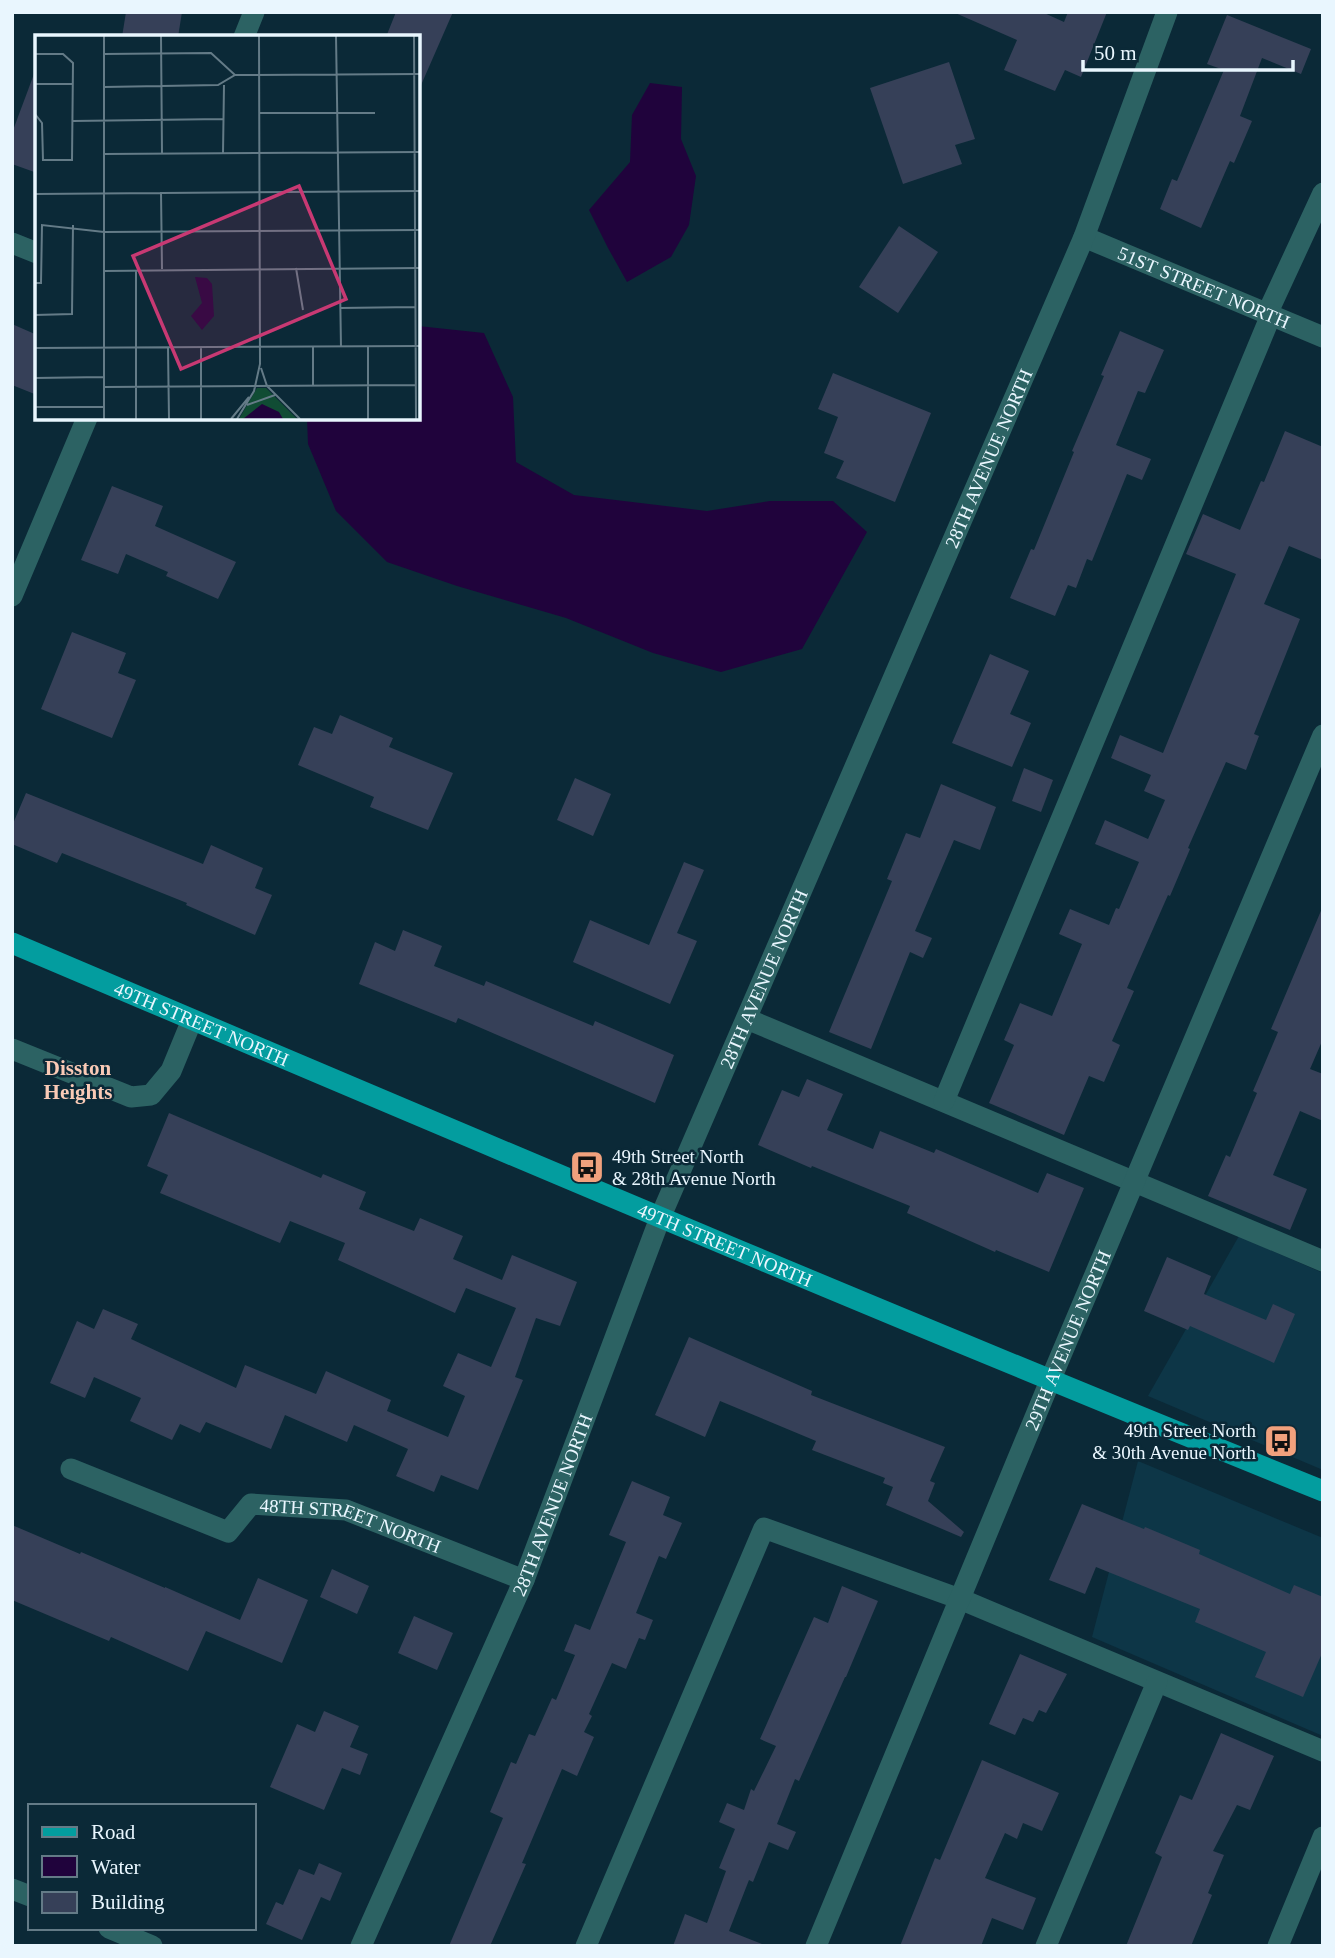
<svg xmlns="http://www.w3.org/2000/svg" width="1335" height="1958" font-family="'Times New Roman',serif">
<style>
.built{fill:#0d3647}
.water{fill:#20033c}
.building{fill:#364058}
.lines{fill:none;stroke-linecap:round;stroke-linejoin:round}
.minor{stroke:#2c6263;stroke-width:21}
.major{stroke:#039d9f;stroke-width:21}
.labels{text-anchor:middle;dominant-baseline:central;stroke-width:5;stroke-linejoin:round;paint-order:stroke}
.street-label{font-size:19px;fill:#e9f6fe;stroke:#0b2937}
.poi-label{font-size:19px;fill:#e9f6fe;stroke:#0b2937;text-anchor:start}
.neighbourhood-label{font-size:21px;font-weight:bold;fill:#f9cab6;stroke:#0b2937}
.inset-road{fill:none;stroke:#647b87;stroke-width:2}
.view{fill:#c83973;fill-opacity:0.15;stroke:#c83973;stroke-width:3.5}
.inset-edge{fill:none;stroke:#e9f6fe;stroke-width:3.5}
</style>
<rect width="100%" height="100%" fill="#0b2937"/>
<g class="built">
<path d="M1239,1236L1323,1273V1470L1148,1396Z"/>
<path d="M1138,1461L1323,1538V1736L1092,1637Z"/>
</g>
<g class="water">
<path d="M650,83L682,87L681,139L696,176L689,225L671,257L627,282L608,248L589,210L630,162L632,115Z"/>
<path d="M418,326L484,333L513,397L516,462L574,495L707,511L770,501H833L867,532L802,649L721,672L653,653L566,618L457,586L387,562L336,511L308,444L307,418H418Z"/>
</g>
<g class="building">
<path d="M126,12H182L178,37H122Z"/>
<path d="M396,12H453L418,92V37H386Z"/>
<path d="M953,12H1042L1064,22L1068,12H1107L1081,77L1065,70L1055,91L1004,70L1017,40Z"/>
<path d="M1227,15L1311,49L1301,74L1262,58L1240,116L1252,121L1234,163L1230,161L1201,228L1160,209L1172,179L1177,181L1224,70L1207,64Z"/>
<path d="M949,62L975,139L955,145L962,164L903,184L870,88Z"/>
<path d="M34,74H37V173L12,164V133Z"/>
<path d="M899,226L938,252L898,313L859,287Z"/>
<path d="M12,324L37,335V395L12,385Z"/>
<path d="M1120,331L1164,350L1145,393L1138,391L1116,445L1151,459L1142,480L1127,474L1092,561L1087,559L1076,588L1068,585L1055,616L1010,598L1031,549L1034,550L1074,452L1072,451L1104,376L1101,375Z"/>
<path d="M833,373L931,413L895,502L836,478L844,461L824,453L838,417L818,409Z"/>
<path d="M1285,431L1323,447V560L1289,546L1264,604L1300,619L1254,734L1259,736L1246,770L1226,762L1188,848L1190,849L1170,896L1168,895L1127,988L1134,991L1112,1041L1120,1045L1104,1082L1089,1076L1064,1135L989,1103L1014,1045L1004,1040L1020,1003L1052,1016L1082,944L1059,934L1070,909L1109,925L1116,908L1119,909L1139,862L1095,844L1105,820L1148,839L1165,800L1144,791L1151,775L1111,758L1120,735L1163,753L1236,574L1186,554L1203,514L1240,530L1261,481L1264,482Z"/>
<path d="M112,486L163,506L155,526L236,562L218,599L166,576L168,572L126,554L118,574L81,560Z"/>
<path d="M72,632L126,653L118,673L136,680L112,738L41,709Z"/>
<path d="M990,654L1029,671L1010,714L1031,723L1012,767L952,743Z"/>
<path d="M340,715L393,738L389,747L453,773L428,830L370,807L374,797L298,765L314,727L332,734Z"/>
<path d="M1024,768L1053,780L1041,812L1012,801Z"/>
<path d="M575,778L611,794L593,836L557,820Z"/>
<path d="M941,784L996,807L980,850L954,840L915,931L932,938L923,958L910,952L871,1049L829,1032L892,881L887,879L906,833L920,838Z"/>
<path d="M26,793L203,864L211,845L263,868L255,888L272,895L255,935L186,905L187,903L62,853L57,863L12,844V826Z"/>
<path d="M684,862L704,870L677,933L697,941L670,1004L573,962L590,920L649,945Z"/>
<path d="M1323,906V1039L1310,1069L1323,1074V1121L1300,1111L1273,1175L1307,1189L1290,1230L1208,1196L1226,1155L1230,1157L1257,1093L1253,1091L1278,1032L1271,1029Z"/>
<path d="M403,930L442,946L434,966L484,986L486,981L593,1026L595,1021L674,1055L655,1103L458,1018L456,1023L359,984L375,942L395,951Z"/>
<path d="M807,1079L843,1094L827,1130L873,1149L880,1131L934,1153L936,1149L1038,1193L1047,1173L1084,1188L1049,1272L996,1250L995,1252L907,1213L910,1206L812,1166L811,1168L758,1145L782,1090L799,1097Z"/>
<path d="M169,1113L321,1178L323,1174L366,1192L359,1209L414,1231L420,1218L463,1236L453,1259L502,1280L512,1255L577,1282L560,1326L536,1318L515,1377L523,1380L478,1490L441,1475L434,1492L396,1476L408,1449L354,1425L347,1442L285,1415L271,1449L206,1422L200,1433L180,1424L172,1440L130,1421L141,1398L94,1377L85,1398L50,1383L77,1321L94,1329L103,1309L138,1324L131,1339L236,1388L245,1365L316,1394L326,1371L391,1400L387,1411L448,1437L465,1396L443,1386L458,1353L491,1367L516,1308L466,1288L455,1313L338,1260L345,1243L290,1221L280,1243L160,1193L168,1175L147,1166Z"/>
<path d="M1167,1257L1211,1276L1204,1294L1266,1320L1273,1304L1295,1314L1274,1363L1190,1326L1188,1330L1144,1311Z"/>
<path d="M689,1337L812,1391L811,1395L945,1447L930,1481L935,1483L928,1501L964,1532L961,1537L886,1505L893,1487L883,1483L885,1478L812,1450L816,1441L720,1401L705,1437L655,1415Z"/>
<path d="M632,1481L670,1497L663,1515L682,1523L666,1559L659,1556L636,1613L653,1620L645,1640L639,1638L626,1669L612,1663L589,1714L592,1716L584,1732L594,1737L577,1776L562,1769L522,1863L526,1864L490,1946H449L503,1818L490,1812L511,1762L516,1764L529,1734L535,1736L552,1698L556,1700L575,1655L564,1651L575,1624L590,1630L626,1542L609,1535Z"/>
<path d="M1082,1504L1144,1529L1145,1527L1200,1550L1199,1554L1290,1594L1294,1585L1323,1597V1651L1303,1697L1255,1677L1266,1652L1195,1622L1200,1609L1096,1567L1085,1594L1049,1580Z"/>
<path d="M12,1525L80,1554L81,1552L165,1588V1587L240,1620L258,1578L308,1600L282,1663L206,1631L188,1671L111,1637L109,1641L12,1600Z"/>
<path d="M332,1569L369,1586L357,1614L320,1597Z"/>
<path d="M842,1586L878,1601L846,1677H845L799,1781L795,1779L777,1824L796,1832L788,1850L769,1842L753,1882L749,1880L729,1931L762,1944V1946H673L685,1914L707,1923L726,1871L719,1868L735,1829L719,1822L727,1803L744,1810L751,1789L754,1791L776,1746L760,1739L814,1617L828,1623Z"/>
<path d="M414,1616L453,1633L437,1670L398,1653Z"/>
<path d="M1020,1654L1067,1674L1046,1713L1039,1710L1033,1722L1023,1718L1015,1735L989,1724Z"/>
<path d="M324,1711L359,1726L350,1747L368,1754L360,1775L342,1768L324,1810L270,1787L297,1724L315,1732Z"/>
<path d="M1221,1733L1274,1756L1250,1810L1237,1805L1213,1851L1224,1855L1208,1893L1212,1895L1191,1946H1126L1162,1857L1155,1853L1180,1795L1192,1800Z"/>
<path d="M982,1760L1059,1793L1042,1831L1023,1823L1017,1839L1005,1833L985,1878L1036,1898L1023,1930L992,1918L981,1946H900L935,1858L940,1860Z"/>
<path d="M319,1863L342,1873L330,1901L321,1897L302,1940L266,1924L276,1902L283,1905L299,1869L314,1875Z"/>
</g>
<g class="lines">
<g class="minor">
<path d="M244,37L254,12"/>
<path id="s1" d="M1084,237L1323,337"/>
<path d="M12,243L37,253"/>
<path d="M1267,314L1323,193"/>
<path d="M12,596L87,418"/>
<path d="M747,1019L1323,1261"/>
<path d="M12,1049L131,1097L151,1095L171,1071L192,1020"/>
<path d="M944,1101L1271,315"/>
<path id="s2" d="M71,1469L228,1532L251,1504L346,1510L524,1580"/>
<path d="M12,1889L30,1896"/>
<path d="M109,1928L152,1946"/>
<path id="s3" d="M361,1946L524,1580L660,1218L1084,237L1167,12"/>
<path d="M586,1946L764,1528L960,1599L1323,1751"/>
<path id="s4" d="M816,1946L1050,1381L1323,735"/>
<path d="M1046,1946L1157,1682"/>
<path d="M1278,1946L1323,1837"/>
</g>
<path class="major" id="s5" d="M12,943C448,1128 884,1314 1323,1491"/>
</g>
<defs>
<g id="bus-square" transform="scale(1.75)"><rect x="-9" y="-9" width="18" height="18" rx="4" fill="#f1a17d" stroke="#0b2937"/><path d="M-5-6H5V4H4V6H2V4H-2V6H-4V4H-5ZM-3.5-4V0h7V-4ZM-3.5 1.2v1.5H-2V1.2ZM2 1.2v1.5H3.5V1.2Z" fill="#111"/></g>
</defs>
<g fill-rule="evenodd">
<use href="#bus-square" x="587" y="1167"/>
<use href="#bus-square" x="1281" y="1441"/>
</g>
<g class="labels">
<g class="street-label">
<text stroke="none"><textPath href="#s1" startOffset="130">51ST STREET NORTH</textPath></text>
<text stroke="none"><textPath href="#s3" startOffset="1615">28TH AVENUE NORTH</textPath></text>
<text stroke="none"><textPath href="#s3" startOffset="1048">28TH AVENUE NORTH</textPath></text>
<text stroke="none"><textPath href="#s5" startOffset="206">49TH STREET NORTH</textPath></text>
<text stroke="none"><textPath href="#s5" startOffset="774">49TH STREET NORTH</textPath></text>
<text stroke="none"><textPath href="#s4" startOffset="656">29TH AVENUE NORTH</textPath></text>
<text stroke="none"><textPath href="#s3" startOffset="481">28TH AVENUE NORTH</textPath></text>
<text stroke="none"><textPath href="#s2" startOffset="308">48TH STREET NORTH</textPath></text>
</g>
<g class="poi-label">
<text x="612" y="1156">49th Street North<tspan x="612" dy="22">&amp; 28th Avenue North</tspan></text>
<text x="1256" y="1430" text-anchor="end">49th Street North<tspan x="1256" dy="22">&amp; 30th Avenue North</tspan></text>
</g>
<g class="neighbourhood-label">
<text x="78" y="1068">Disston<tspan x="78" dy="24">Heights</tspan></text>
</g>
</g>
<g transform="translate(35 35)">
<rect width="385" height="385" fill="#0b2937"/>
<path d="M222,353H231L262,384H204Z" fill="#104c34"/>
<path d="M160,242L172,243L177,249L179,281L167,295L156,281L167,268ZM227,369L244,377L248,384H208Z" fill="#20033c"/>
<path class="inset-road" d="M126,1L127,118M301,1L306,312M379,1L381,384M0,19H28L38,28L37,125H8L7,88L0,79M69,19L176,18L200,40M0,49H38M69,52L183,50L200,40L385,39M225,78H340M38,86L188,84M188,118L189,50M69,119L385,117M126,157L127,234M0,159L385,156M261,233L268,275M69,236L385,233M0,248H6L7,190L69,197L385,195M305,273L380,272M0,280L37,279L38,190M333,311V384M0,313L385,311M133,313L134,384M226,333L232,351L265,384M0,343L69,342M278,350V312M69,352L381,350M212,370L240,360M0,372H68M69,384V1M101,384V236M166,384V313M196,384L214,362M202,384L219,356L225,329L224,1"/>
<path class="view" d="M264,151L311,264L146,334L98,221Z"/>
<rect width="385" height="385" class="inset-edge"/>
</g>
<rect width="1335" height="1958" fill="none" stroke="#e9f6fe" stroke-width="28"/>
<rect x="28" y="1804" width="228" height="126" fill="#0b2937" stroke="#647b87" stroke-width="2"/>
<rect x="42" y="1827" width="35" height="10" fill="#039d9f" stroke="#647b87" stroke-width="2"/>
<text x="91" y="1839" font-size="21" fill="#e9f6fe">Road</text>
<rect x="42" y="1856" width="35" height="21" fill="#20033c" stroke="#647b87" stroke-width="2"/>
<text x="91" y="1874" font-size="21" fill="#e9f6fe">Water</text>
<rect x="42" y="1892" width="35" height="21" fill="#364058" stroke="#647b87" stroke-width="2"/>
<text x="91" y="1909" font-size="21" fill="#e9f6fe">Building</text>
<path d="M1083 60v10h210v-10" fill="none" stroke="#e9f6fe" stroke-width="3.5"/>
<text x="1094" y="60" font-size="21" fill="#e9f6fe" stroke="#0b2937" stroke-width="5" paint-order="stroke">50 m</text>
</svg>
